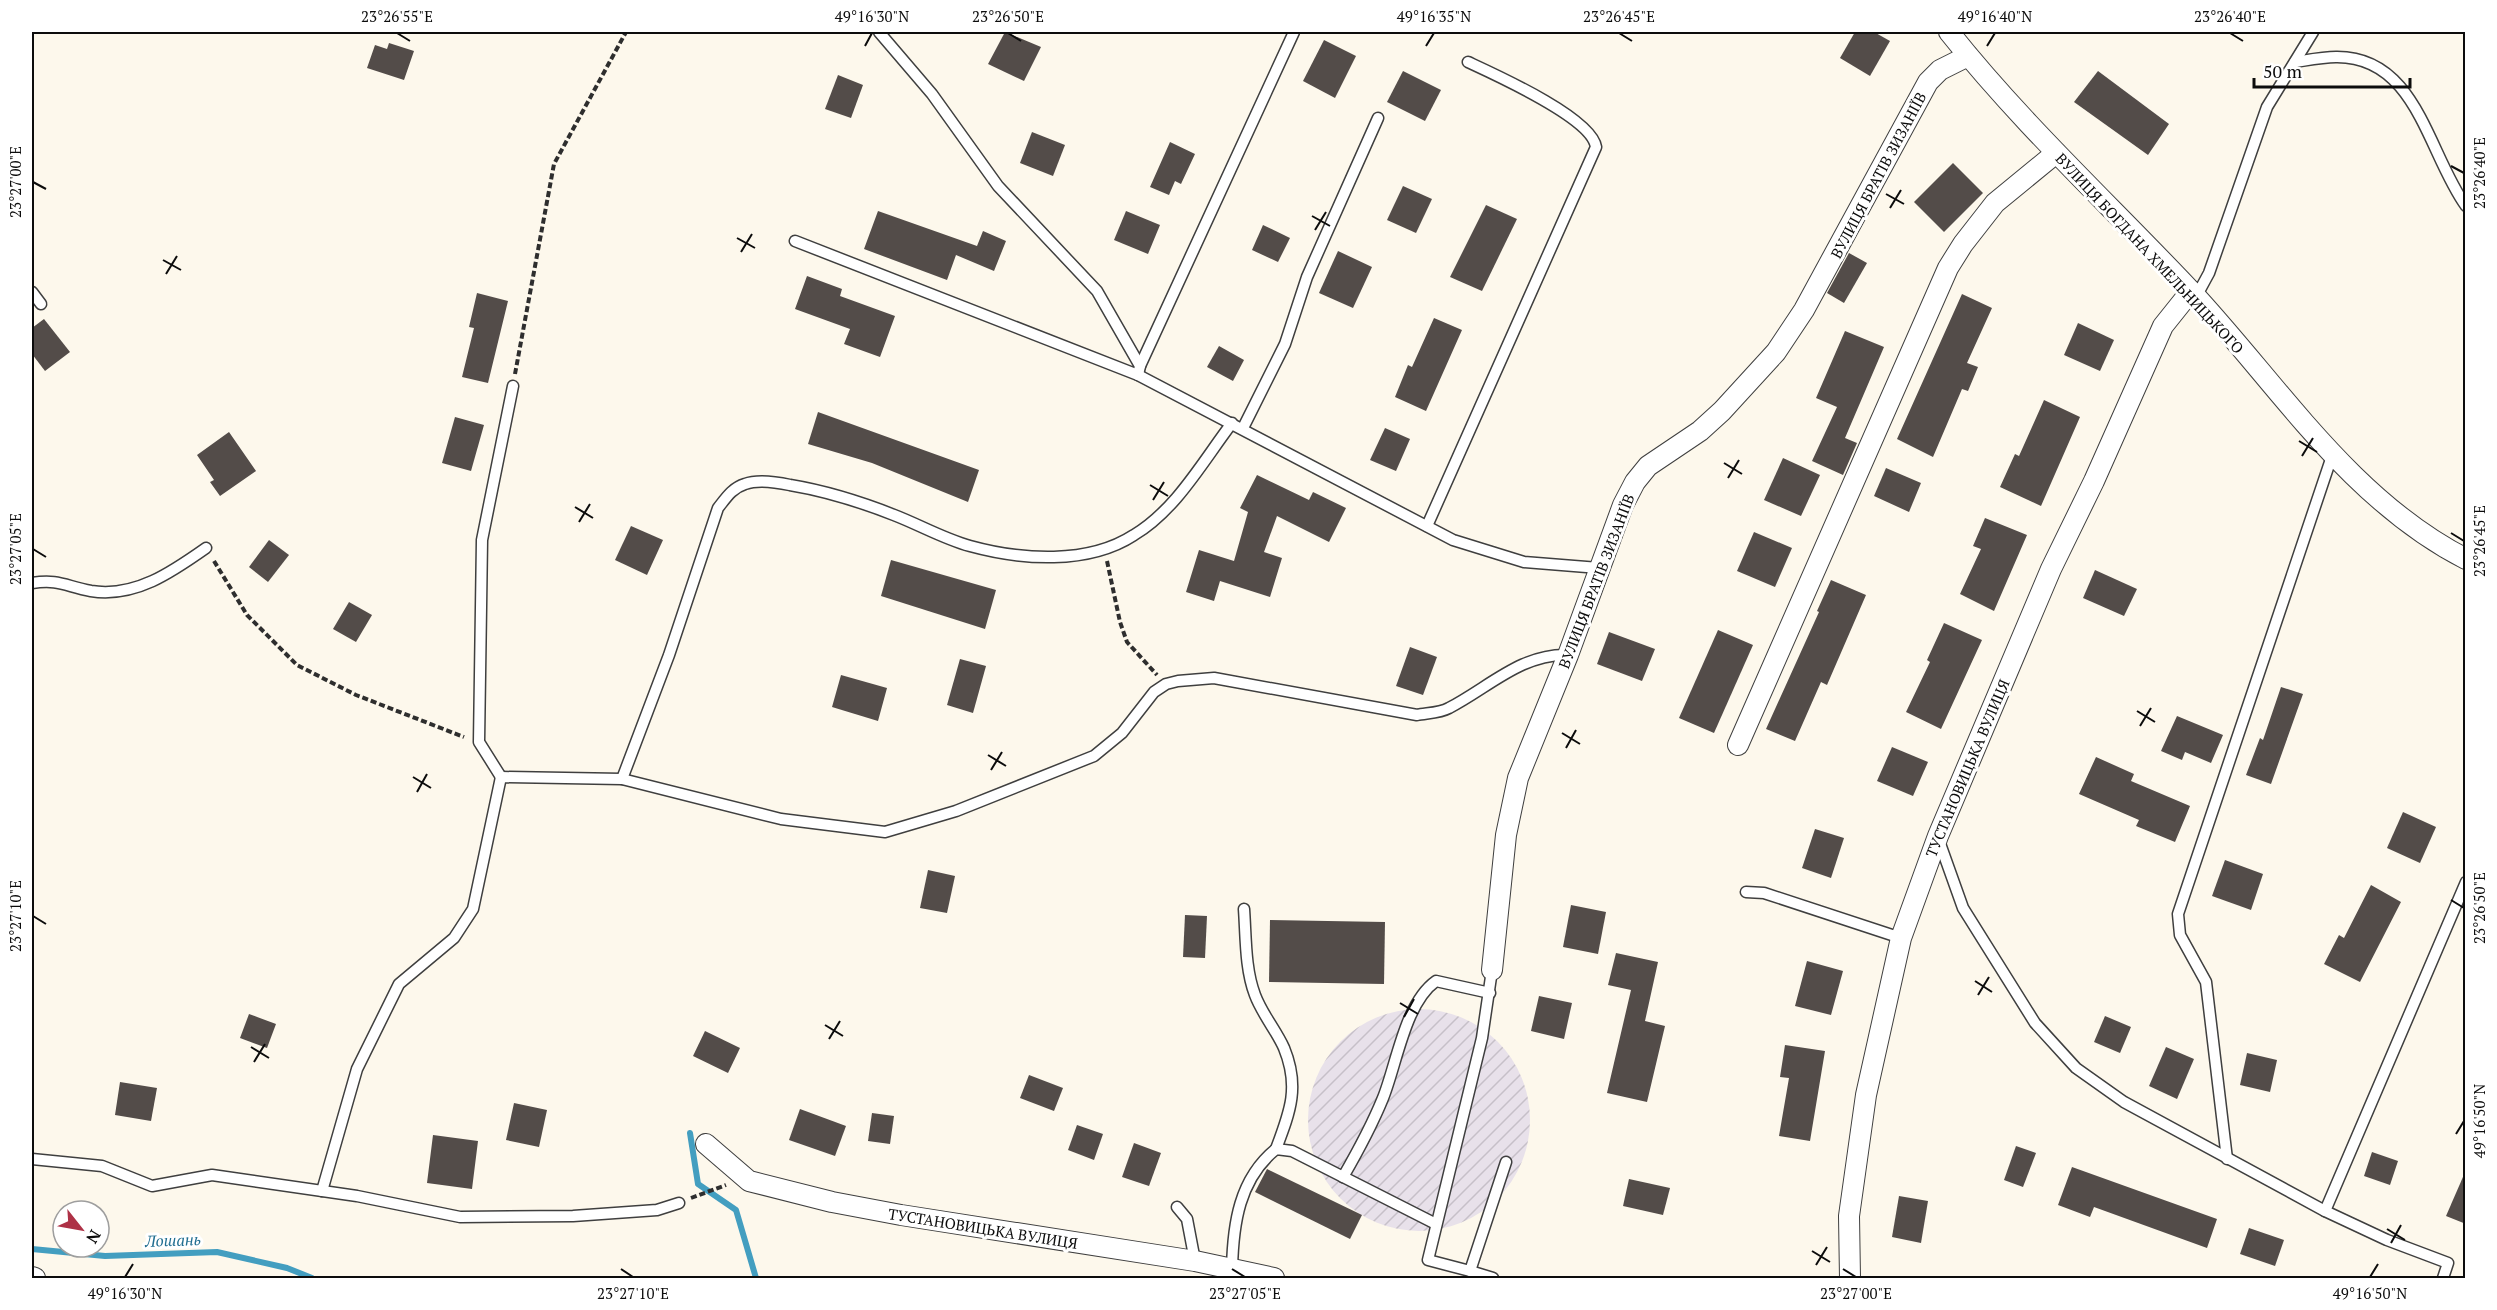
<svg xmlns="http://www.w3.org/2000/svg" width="2497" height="1310" font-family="'PT Serif',serif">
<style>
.industrial{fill:url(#industrial-furrows)}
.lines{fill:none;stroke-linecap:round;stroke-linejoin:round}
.stream{stroke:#439ec0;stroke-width:6}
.building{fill:#534c49}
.lane-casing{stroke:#3f3f3f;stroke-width:13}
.street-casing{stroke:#3f3f3f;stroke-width:22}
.path{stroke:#2e2e2e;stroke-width:4;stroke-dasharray:6 3;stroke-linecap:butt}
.lane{stroke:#fff;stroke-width:10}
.street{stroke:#fff;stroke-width:20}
.ticks{fill:none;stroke:#0c0c0c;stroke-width:2}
.labels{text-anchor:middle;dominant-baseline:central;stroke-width:6;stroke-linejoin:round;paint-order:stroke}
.street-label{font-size:15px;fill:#0c0c0c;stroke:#fff}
.water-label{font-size:16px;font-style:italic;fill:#216e91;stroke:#fff}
.neatline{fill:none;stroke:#0c0c0c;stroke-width:2}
.ticks-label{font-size:15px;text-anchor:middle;fill:#0c0c0c}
</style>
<defs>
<pattern id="industrial-furrows" width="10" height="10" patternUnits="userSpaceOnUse" patternTransform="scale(1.5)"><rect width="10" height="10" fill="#e8e1ea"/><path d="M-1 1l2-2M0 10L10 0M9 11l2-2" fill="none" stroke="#c6c0c8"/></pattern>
</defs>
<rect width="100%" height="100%" fill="#fdf8ec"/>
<circle class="industrial" cx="1419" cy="1120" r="111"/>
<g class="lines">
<g class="stream">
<path d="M690,1133L698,1184L736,1210L756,1278"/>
<path d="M32,1249L105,1256L217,1252L287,1268L312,1278"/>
</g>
</g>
<g class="building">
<path d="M1005,32L1041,47L1024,81L988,64Z"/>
<path d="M1855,32H1874L1890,41L1870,76L1840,58Z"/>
<path d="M1324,40L1356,56L1335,98L1303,81Z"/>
<path d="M389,43L414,51L404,80L367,68L375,45L387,49Z"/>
<path d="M1403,71L1441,90L1425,121L1387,102Z"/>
<path d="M2098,71L2169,124L2148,155L2074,102Z"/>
<path d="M838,75L863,85L851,118L825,109Z"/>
<path d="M1032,132L1065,145L1053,176L1020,163Z"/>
<path d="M1170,142L1195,154L1181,184L1175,181L1169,195L1150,187Z"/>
<path d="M1953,163L1983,193L1944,232L1914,202Z"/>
<path d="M1403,186L1432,199L1416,233L1387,220Z"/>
<path d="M1486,205L1517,219L1482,291L1450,277Z"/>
<path d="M878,211L977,246L983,231L1006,241L994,271L956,255L947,280L864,249Z"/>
<path d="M1126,211L1160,225L1148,254L1114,240Z"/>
<path d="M1263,225L1290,238L1278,262L1252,250Z"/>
<path d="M1338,251L1372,267L1353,308L1319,293Z"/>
<path d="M1849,253L1867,263L1844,303L1827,293Z"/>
<path d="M807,276L842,289L840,296L895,316L880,357L844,344L850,329L795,309Z"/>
<path d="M477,293L508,301L488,383L462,377L474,328L469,327Z"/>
<path d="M1962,294L1992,308L1967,363L1978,367L1968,391L1962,389L1933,457L1897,439Z"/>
<path d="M1434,318L1462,330L1426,411L1395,397L1408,365L1412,367Z"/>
<path d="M44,319L70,352L45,371L32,354V328Z"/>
<path d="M2078,323L2114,340L2100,371L2064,355Z"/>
<path d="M1845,331L1884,347L1845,438L1857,443L1843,475L1812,461L1837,407L1816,398Z"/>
<path d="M1219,346L1244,360L1233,381L1207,367Z"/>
<path d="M2044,400L2080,417L2041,506L2000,487L2015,454L2019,456Z"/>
<path d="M818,412L979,470L968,502L872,463L808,444Z"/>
<path d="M455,417L484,425L471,471L442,463Z"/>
<path d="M1385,428L1410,439L1396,471L1370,460Z"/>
<path d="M229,432L256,471L220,496L210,482L214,480L197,455Z"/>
<path d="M1783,458L1820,475L1801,516L1764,500Z"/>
<path d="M1886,468L1921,483L1909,512L1874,496Z"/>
<path d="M1257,475L1309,500L1313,492L1346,508L1329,542L1277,516L1264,552L1282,558L1270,597L1220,581L1214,601L1186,592L1199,550L1234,561L1248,512L1240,508Z"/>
<path d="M1985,518L2027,535L1994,611L1960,594L1981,549L1973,546Z"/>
<path d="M631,526L663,540L647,575L615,560Z"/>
<path d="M1754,532L1792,548L1775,587L1737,571Z"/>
<path d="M269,540L289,555L268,582L249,567Z"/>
<path d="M891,560L996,590L985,629L881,596Z"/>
<path d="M2095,570L2137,589L2124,616L2083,598Z"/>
<path d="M1831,580L1866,595L1827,685L1821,682L1795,741L1766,729L1819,612L1817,611Z"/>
<path d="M349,602L372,615L356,642L333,629Z"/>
<path d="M1944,623L1982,640L1941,729L1906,712L1930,662L1927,660Z"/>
<path d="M1718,630L1753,645L1714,733L1679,718Z"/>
<path d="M1609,632L1655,649L1642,681L1597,664Z"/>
<path d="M1410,647L1437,657L1423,695L1396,686Z"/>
<path d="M960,659L986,666L973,713L947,705Z"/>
<path d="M841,675L887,688L878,721L832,707Z"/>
<path d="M2281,687L2303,694L2271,784L2246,775L2260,738L2263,740Z"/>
<path d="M2177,716L2223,735L2211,763L2185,752L2182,760L2161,751Z"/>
<path d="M1892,747L1928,762L1913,796L1877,781Z"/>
<path d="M2096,757L2134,774L2131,781L2190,806L2175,842L2136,826L2139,820L2079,794Z"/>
<path d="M2403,812L2436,827L2420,863L2387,848Z"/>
<path d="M1815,829L1844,838L1831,878L1802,868Z"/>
<path d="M2225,860L2263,874L2251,910L2212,896Z"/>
<path d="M928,870L955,876L947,913L920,908Z"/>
<path d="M2371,885L2401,902L2360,982L2324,964L2339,935L2344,938Z"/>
<path d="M1571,905L1606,912L1598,954L1563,947Z"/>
<path d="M1185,915L1207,916L1205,958L1183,957Z"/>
<path d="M1270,920L1385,922L1384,984L1269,982Z"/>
<path d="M1616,953L1658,962L1645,1021L1665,1026L1647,1102L1607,1093L1631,990L1608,985Z"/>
<path d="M1807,961L1843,971L1831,1015L1795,1006Z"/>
<path d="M1539,996L1572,1003L1564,1039L1531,1031Z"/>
<path d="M249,1014L276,1024L267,1048L240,1038Z"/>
<path d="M2105,1016L2131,1027L2120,1053L2094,1042Z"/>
<path d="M705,1031L740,1048L728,1073L693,1056Z"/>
<path d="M1785,1045L1825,1051L1810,1141L1779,1136L1789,1078L1780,1077Z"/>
<path d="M2166,1047L2194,1059L2177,1099L2149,1086Z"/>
<path d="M2247,1053L2277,1060L2270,1092L2240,1085Z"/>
<path d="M1029,1075L1063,1088L1054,1111L1020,1098Z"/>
<path d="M120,1082L157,1088L151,1121L115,1115Z"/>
<path d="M514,1103L547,1110L539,1147L506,1140Z"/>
<path d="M800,1109L846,1126L835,1156L789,1140Z"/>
<path d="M872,1113L894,1116L890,1144L868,1141Z"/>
<path d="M1077,1125L1103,1134L1094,1160L1068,1150Z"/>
<path d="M433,1135L478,1141L472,1189L427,1183Z"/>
<path d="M1134,1143L1161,1153L1149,1186L1122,1177Z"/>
<path d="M2016,1146L2036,1153L2023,1187L2004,1180Z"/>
<path d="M2372,1152L2398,1161L2390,1185L2364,1176Z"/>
<path d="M2072,1167L2217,1219L2207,1248L2094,1207L2090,1217L2058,1205Z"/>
<path d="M1267,1169L1362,1215L1350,1239L1255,1192Z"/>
<path d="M2466,1170V1224L2446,1216Z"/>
<path d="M1629,1179L1670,1188L1663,1215L1623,1206Z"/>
<path d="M1899,1196L1928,1201L1921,1243L1892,1237Z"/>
<path d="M2249,1228L2284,1240L2275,1266L2240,1254Z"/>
</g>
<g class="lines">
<g class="lane-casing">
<g id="lane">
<path d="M879,32L932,94L998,186L1097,291L1140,366L1138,375"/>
<path d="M2295,62C2308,60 2323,57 2336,57C2417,56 2428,154 2466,206"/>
<path d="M795,241L1138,375L1453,540L1524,562L1599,568"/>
<path d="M32,292L41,304"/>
<path d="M2196,297L2209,273L2267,107L2313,32"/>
<path d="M1140,366L1294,32"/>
<path d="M1243,428L1285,344L1307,277L1378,118"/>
<path d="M1427,526L1596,147C1592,118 1496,75 1468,62"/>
<path d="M32,583C59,579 65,586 91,591C135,598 172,572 206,548"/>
<path d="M501,777L479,742L482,540L513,386"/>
<path d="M622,779L669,655L718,508C726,498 732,488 745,484C758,479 776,482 790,485C826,491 861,502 894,515C920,525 944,539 970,546C1021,560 1088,565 1134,535C1176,510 1203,461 1232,423"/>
<path d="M1938,838L1963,908L2035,1023L2076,1068L2124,1102L2325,1211L2387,1240L2448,1263L2443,1278"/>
<path d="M1746,892L1764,893L1901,938"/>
<path d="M1244,909C1246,937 1245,969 1255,995C1262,1014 1276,1030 1284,1048C1300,1087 1290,1112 1276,1149"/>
<path d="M1492,970L1482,1038L1428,1260L1470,1271L1506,1162"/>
<path d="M32,1159L102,1166L152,1186L212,1175L357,1196L460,1217L573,1216L657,1210L679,1203"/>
<path d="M2227,1159L2206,982L2180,935L2178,914L2333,453"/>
<path d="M1343,1177C1358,1151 1372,1125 1383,1098C1397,1063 1405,1003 1436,981L1490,993"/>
<path d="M322,1191L357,1069L399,984L454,938L473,909L501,777L622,779L781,819L885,832L956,811L1094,756L1122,733L1154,692L1166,684L1178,681L1214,678L1417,715C1427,713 1440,713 1449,708C1488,688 1522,653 1568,655"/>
<path d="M1177,1207L1187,1219L1195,1261"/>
<path d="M2325,1211L2466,882"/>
<path d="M1232,1269C1233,1224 1239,1179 1276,1149L1292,1151L1436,1224"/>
<path d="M1470,1271L1493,1278"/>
</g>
</g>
<g class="street-casing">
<g id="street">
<path d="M1949,32C2023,125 2110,205 2191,291C2277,383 2350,500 2466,559"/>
<path d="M1738,745L1948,268L1963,244L1995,203L2056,153"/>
<path d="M1492,970L1506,835L1518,778L1568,655L1623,505L1635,482L1648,466L1700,431L1722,411L1776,352L1804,310L1928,82L1940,70L1968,56"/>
<path d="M706,1144L749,1181L832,1202L901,1215L1195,1261L1274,1278"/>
<path d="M32,1277L35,1278"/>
<path d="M1850,1278L1849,1216L1866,1095L1901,938L1938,836L2051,569L2094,481L2163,326L2191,291"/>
</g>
</g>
<g class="path">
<path d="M515,374L554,164L626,32"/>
<path d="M214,561L247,615L297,665L356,695L464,737"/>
<path d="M1107,561L1120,622L1127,642L1157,675"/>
<path d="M691,1198L726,1185"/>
</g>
<use href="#lane" class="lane"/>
<use href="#street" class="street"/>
</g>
<path class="ticks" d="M397,33L410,41M1008,33L1021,41M1619,33L1632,41M2230,33L2243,41M865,46L872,33M1426,46L1434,33M1987,46L1995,33M2451,166L2464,173M33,182L46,189M1886,194L1904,204M1890,208L1901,190M1312,216L1330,226M1315,230L1326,212M737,238L755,248M741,252L752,234M163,260L181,270M166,274L177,256M2299,441L2317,452M2302,456L2313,438M1724,463L1742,474M1728,478L1739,460M1150,485L1168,496M1153,500L1164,482M575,507L593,518M579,522L590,504M2451,533L2464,541M33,549L46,557M2137,711L2155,722M2140,726L2151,708M1562,733L1580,744M1566,748L1576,730M988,755L1006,766M991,770L1002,752M413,777L431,788M417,792L427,774M2451,900L2464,908M33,916L46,924M1975,981L1992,992M1978,995L1989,977M1400,1003L1418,1014M1404,1017L1414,999M825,1025L843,1036M829,1039L840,1021M251,1047L269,1058M254,1062L265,1044M2456,1134L2464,1121M2387,1229L2405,1240M2391,1243L2401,1225M1812,1251L1830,1262M1816,1265L1827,1247M621,1269L633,1277M1232,1269L1245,1277M1843,1269L1856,1277M125,1277L133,1264M2370,1277L2378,1264"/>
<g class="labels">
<g class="street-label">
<text transform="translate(1878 175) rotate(-62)">ВУЛИЦЯ БРАТІВ ЗИЗАНІЇВ</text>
<text transform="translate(2150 253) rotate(47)">ВУЛИЦЯ БОГДАНА ХМЕЛЬНИЦЬКОГО</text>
<text transform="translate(1596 581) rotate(-69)">ВУЛИЦЯ БРАТІВ ЗИЗАНІЇВ</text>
<text transform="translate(1967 768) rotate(-67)">ТУСТАНОВИЦЬКА ВУЛИЦЯ</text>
<text transform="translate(983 1228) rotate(9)">ТУСТАНОВИЦЬКА ВУЛИЦЯ</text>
</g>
<g class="water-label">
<text transform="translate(173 1240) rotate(-2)">Лошань</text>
</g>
</g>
<rect width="2497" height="1310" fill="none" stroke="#ffffff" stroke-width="66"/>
<g transform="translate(81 1229) rotate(121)"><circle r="28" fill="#ffffff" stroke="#9e9e9e" stroke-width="1.5"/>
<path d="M0-4.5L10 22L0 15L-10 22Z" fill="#ae3146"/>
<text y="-9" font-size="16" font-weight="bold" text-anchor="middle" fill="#0c0c0c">N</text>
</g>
<path d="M2254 78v9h156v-9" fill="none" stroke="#0c0c0c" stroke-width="3"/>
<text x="2263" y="78" font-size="18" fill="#0c0c0c" stroke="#ffffff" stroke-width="4.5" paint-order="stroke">50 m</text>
<rect x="33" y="33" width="2431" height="1244" class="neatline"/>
<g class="ticks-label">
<text x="397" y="22">23°26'55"E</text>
<text x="872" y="22">49°16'30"N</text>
<text x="1008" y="22">23°26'50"E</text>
<text x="1434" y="22">49°16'35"N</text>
<text x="1619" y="22">23°26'45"E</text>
<text x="1995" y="22">49°16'40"N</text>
<text x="2230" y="22">23°26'40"E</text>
<text transform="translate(2480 173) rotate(-90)" y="5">23°26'40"E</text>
<text transform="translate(16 182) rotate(-90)" y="5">23°27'00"E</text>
<text transform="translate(2480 541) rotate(-90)" y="5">23°26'45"E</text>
<text transform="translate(16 549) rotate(-90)" y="5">23°27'05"E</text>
<text transform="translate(2480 908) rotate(-90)" y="5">23°26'50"E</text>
<text transform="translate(16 916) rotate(-90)" y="5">23°27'10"E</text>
<text transform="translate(2480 1121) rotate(-90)" y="5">49°16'50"N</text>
<text x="125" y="1299">49°16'30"N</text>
<text x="633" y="1299">23°27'10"E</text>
<text x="1245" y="1299">23°27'05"E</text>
<text x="1856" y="1299">23°27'00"E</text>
<text x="2370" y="1299">49°16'50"N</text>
</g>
</svg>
